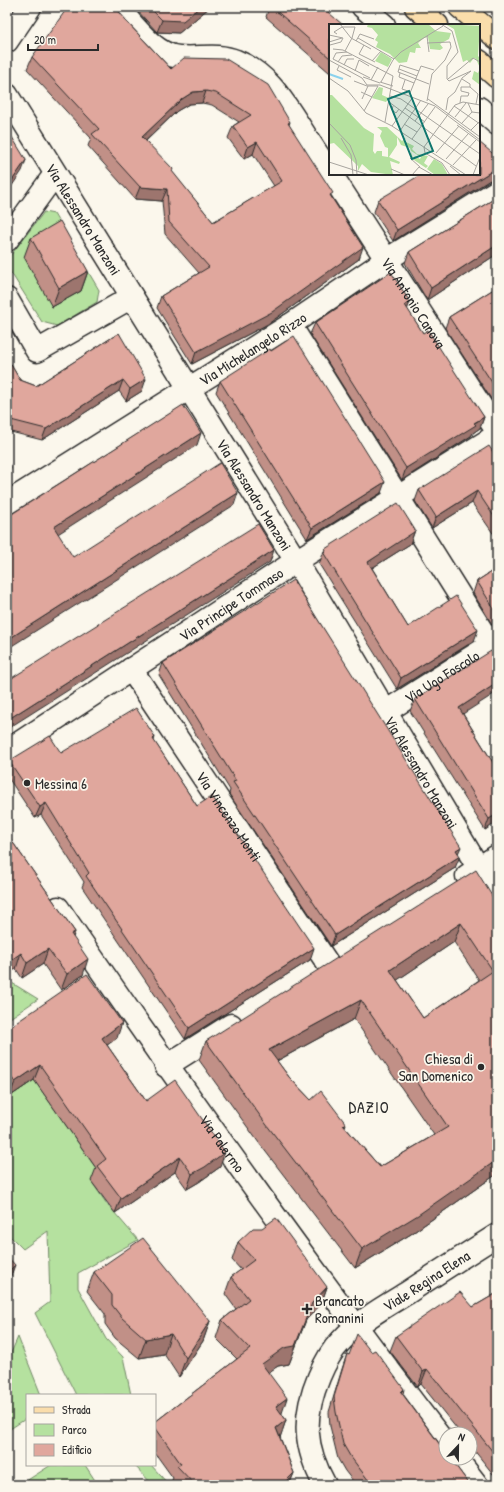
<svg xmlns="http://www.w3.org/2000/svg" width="504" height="1492" font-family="'Patrick Hand',sans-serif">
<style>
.green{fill:#b5e19f;stroke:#708665}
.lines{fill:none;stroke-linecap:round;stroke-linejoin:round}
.minor-casing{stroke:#2b2b2b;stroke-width:25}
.secondary-casing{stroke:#2b2b2b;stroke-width:25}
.primary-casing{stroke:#2b2b2b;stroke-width:25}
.minor{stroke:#fbf7ec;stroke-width:22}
.secondary{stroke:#fbf7ec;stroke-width:22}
.primary{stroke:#faddab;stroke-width:22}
.wall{fill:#c19087;stroke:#2b2b2b;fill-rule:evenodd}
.shaded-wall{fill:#9d756e;stroke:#2b2b2b}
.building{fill:#e0a79d;stroke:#2b2b2b;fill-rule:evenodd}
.poi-dot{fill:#2b2b2b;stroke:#fbf7ec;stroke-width:1.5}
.labels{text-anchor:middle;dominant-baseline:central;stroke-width:3.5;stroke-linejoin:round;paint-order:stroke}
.street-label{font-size:15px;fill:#2b2b2b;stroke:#fbf7ec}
.poi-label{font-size:15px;fill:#2b2b2b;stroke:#fbf7ec;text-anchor:start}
.neighbourhood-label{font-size:16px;letter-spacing:1px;fill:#2b2b2b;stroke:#fbf7ec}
.inset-river{fill:none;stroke:#8bd2ed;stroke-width:2}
.inset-road{fill:none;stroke:#a8a59f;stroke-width:1}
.view{fill:#0f766e;fill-opacity:0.15;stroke:#0f766e;stroke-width:2}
.inset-edge{fill:none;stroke:#2b2b2b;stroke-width:2}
</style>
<rect width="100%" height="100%" fill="#fbf7ec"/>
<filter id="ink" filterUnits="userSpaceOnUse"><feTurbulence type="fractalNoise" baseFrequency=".025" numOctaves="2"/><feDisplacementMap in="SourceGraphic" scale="8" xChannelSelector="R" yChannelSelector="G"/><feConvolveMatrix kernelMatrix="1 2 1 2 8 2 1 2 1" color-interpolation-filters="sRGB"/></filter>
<g filter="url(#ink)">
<g class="green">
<path d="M44,212L54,214L99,290L97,302L57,326L42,322L8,268L10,256Z"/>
<path d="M12,983L38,999L7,1020V986Z"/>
<path d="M34,1080L100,1174L91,1181L107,1204L138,1240L78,1273V1288L106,1339L123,1357L131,1395H76L35,1313L50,1302L48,1231L23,1249L7,1233V1094L9,1097Z"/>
<path d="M18,1337L41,1395H27V1418L7,1431V1362Z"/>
<path d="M51,1465H85L98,1485H20Z"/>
<path d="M134,1465H151L169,1485H153Z"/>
</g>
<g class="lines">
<g class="minor-casing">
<g id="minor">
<path d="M117,7C133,24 154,55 179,57C199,59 217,53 236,61C267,73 283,101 300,127C310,143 320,158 330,173"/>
<path d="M363,7L384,25"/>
<path d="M7,41L30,7"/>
<path id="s1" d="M7,95L296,561L497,899"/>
<path d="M479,108L497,124"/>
<path id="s2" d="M331,174L497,431"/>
<path d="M7,240L55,174"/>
<path d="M7,299L37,351L132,297"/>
<path d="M290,325L497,655"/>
<path id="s3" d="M7,503L290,325L386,260L497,191"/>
<path id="s4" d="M131,669L328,964"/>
<path id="s5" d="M385,712L497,641"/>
<path id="s6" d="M7,751L296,561L497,435"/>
<path d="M467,876L497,856"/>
<path id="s7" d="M58,908C183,1090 311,1270 446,1445"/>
<path d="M166,1066L231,1025"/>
<path d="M456,1458L477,1485"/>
</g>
</g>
<g class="secondary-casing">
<g id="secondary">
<path id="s8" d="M325,1485C304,1447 302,1418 319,1377C324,1365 331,1351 341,1341C359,1321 384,1307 407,1293C437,1273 467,1254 497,1235"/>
</g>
</g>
<g class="primary-casing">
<g id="primary">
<path d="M416,7L437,25"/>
<path d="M460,7L497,38"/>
<path d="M479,61L497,77"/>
</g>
</g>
<use href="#minor" class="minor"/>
<use href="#secondary" class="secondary"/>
<use href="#primary" class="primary"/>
</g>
<g class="wall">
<path d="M134,7H210L179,33L157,32Z"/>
<path d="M269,7H322L330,25V73L266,17Z"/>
<path d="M126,21L171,69L290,122L289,125L331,197L359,259L268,324L192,364L157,308L161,296L199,273L165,234L162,201L135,199L88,146L91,138L27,69L32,57ZM202,103L212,105L239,122L233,126L228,138L244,159L253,154L274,186L213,222L172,172L146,141L177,111L189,104Z"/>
<path d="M497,157V179L490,180L393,241L374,212L378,200Z"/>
<path d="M497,197V254L427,300L405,263L409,252Z"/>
<path d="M31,238L88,271L81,291L52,307L24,257Z"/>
<path d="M497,287V408L445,328L449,317Z"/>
<path d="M410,302L407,309L423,333L484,417L480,428L473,433L471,436L402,480L310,334L315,323Z"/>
<path d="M119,333L142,391L126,401L119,391L42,440L7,431V358L20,380L36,386Z"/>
<path d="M220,381L381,493L307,539L216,392Z"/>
<path d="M497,458V539L472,503L432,528L415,501L419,490Z"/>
<path d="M415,530L410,544L372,568L408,627L474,641L397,689L319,564L325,549Z"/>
<path d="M497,568V629H495L473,593L477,581Z"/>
<path d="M496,655L463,714L497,769V822L485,830L410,711L415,699Z"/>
<path d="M163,663L458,854L455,868L331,946L229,794L230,790L159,675Z"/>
<path d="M155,737L154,741L197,806L310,960L185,1039L82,887L84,882L41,815L35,818L7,776V767L9,761L61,753Z"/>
<path d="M7,834L75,932L73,937L83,975L61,990L43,964L22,978L16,969Z"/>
<path d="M497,904V1174L411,1234L355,1268L259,1143L199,1060L206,1041ZM454,942L479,980L423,1018L397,980ZM354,1019L434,1135L380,1167L345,1127L346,1124L311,1100L289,1077L277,1061Z"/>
<path d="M7,1029L117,1038L107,1045L146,1101L220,1167L199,1182L187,1189L175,1172L115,1213L91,1181L96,1168L34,1080L9,1097L7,1094Z"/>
<path d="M238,1242L327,1287L321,1304L306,1320L289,1364L278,1366L268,1372L282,1414L286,1420L280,1437L294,1473L289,1485H172L170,1484L173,1478L155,1453V1422L237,1359L216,1338L222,1320L236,1309L225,1294L231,1277L241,1270L232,1260Z"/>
<path d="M94,1272L210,1321L203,1341L179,1377L164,1354L139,1358L115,1338L105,1324V1314L87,1291Z"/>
<path d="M497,1293V1479L470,1445V1434H461L421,1384L418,1387L390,1351L396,1336L473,1307Z"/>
<path d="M371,1352L404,1389L403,1394L470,1485H356L345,1471L338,1459L330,1426L329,1412L342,1369L347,1354L349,1355Z"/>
</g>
<g class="shaded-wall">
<path d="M200,7H210L179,33L157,32L162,20Z"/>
<path d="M206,91L202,103L189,104L177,111L137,149L142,137L182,99L193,92Z"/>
<path d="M257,142L253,154L244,159L248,147Z"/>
<path d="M26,160L22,171L7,193V188Z"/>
<path d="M497,168V176L496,179L490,180L393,241L397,230L495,169Z"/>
<path d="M140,187L167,189L162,201L135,199Z"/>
<path d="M497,245V254L427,300L431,288Z"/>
<path d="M363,247L359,259L268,324L192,364L196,352Z"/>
<path d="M88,271L81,291L52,307L59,288Z"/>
<path d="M410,302L406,313L405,305Z"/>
<path d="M146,379L142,391L126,401L130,389Z"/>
<path d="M123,380L119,391L42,440L46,429Z"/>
<path d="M484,417L480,428L473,433L471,436L402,480L406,468Z"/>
<path d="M201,433L197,445L50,539L54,527Z"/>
<path d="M11,467L7,478V470Z"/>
<path d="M385,482L381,493L307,539L312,528Z"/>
<path d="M477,491L472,503L432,528L436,517Z"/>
<path d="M238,493L234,505L7,649V640Z"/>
<path d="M415,530L410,544L364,573L368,562Z"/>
<path d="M274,550L270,562L7,729V720Z"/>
<path d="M478,630L474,641L397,689L401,678Z"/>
<path d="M497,683V692L455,719L459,708Z"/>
<path d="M46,803L41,815L35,818L40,807Z"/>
<path d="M497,814V822L485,830L489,819Z"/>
<path d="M461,847L456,858V850Z"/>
<path d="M460,856L455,868L331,946L335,935Z"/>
<path d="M461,923L454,942L384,989L390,970Z"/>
<path d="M75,932L69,947L71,934Z"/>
<path d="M314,948L310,960L185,1039L189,1028Z"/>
<path d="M48,949L43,964L22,978L27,963Z"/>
<path d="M21,953L16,969L7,974V963Z"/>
<path d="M88,959L83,975L61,990L67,974Z"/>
<path d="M361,1000L354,1019L262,1069L269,1050Z"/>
<path d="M122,1023L117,1038L96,1053L102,1038Z"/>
<path d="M40,1065L34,1080L9,1097L15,1082Z"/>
<path d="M225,1152L220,1167L199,1182L187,1189L192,1174Z"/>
<path d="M180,1157L175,1172L115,1213L121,1198Z"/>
<path d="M497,1160V1174L411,1234L355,1268L362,1249Z"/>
<path d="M15,1265L9,1281L7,1283V1273Z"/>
<path d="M327,1287L321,1304L306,1320L289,1364L278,1366L256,1381L262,1364L312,1303Z"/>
<path d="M210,1321L203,1341L179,1377L186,1358Z"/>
<path d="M171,1334L164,1354L139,1358L146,1339Z"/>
<path d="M427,1369L421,1384L418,1387L423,1372Z"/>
<path d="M287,1398L281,1416L276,1406Z"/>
<path d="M286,1420L280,1438L276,1428Z"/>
<path d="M294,1473L289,1485H282Z"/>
</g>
<g class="building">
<path d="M68,7H115L126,20L124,19L171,69L184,58L226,59L268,85L290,122L288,123L333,193L330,195L363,247L272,312L196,352L161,296L209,267L169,222L167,189L140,187L92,134L99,129L32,57ZM206,91L216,93L251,115L233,126L248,147L257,142L282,181L213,222L172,171L173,169L142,137L182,99L193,92Z"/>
<path d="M149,7H200L183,21L162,20Z"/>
<path d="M272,7H322L343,25H330V58Z"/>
<path d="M7,129L26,160L7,188Z"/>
<path d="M479,142L497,157V168L495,169L397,230L378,200L422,174H479Z"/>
<path d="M497,197V245L431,288L409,252Z"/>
<path d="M60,221L88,271L59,288L31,238Z"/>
<path d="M391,272L410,302L405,305L423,333L428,330L484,417L474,423L476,425L406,468L315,323Z"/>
<path d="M497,287V390L449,317Z"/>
<path d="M119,333L146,379L130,389L123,380L46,429L7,419V358L20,380L36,386Z"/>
<path d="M294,336L385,482L312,528L220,381L270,349L271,351Z"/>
<path d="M183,405L201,433L54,527L73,557L220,463L238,493L7,640V517Z"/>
<path d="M489,446L497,458V521L477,491L436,517L419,490Z"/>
<path d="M7,461L11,467L7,470Z"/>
<path d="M398,503L415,530L414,532L368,562L408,627L456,596L478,630L401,678L323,552L326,551L325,549Z"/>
<path d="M258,524L274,550L7,720V681Z"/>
<path d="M497,568V614L477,581Z"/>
<path d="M293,580L461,847L456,850L460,856L335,935L233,782L236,781L163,663Z"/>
<path d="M491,651L496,655H497V683L459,708L497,769V814L489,819L415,699Z"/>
<path d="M136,708L155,737L153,739L197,806L212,796L314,948L189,1028L86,876L89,873L46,803L40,807L9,761L50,736L61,753Z"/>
<path d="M7,834L75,932L71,934L88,959L67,974L48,949L27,963L21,953L7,963Z"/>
<path d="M476,870L497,904V1160L418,1215L362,1249L266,1124L206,1041ZM461,923L493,971L423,1018L390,970ZM361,1000L448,1127L380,1167L343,1125L346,1124L321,1091L311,1100L289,1077L269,1050Z"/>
<path d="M87,974L122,1023L102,1038L146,1101L175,1080L225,1152L205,1167L192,1174L180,1157L121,1198L97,1166L106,1159L40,1065L15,1082L7,1072V1029Z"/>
<path d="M276,1218L327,1287L312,1303L295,1346L284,1348L262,1364L287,1398L276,1406L286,1420L276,1428L294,1473L282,1485H195L177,1466L181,1464L155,1427V1422L250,1349L222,1320L249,1299L231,1277L254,1260L238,1242L253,1228H262Z"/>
<path d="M143,1238L210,1321L186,1358L171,1334L146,1339L122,1318L112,1305V1295L94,1272Z"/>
<path d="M7,1256L15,1265L7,1273Z"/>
<path d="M460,1292L473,1307L497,1293V1457L427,1369L423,1372L396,1336Z"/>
<path d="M357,1334L371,1352L375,1350L404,1389L401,1392L446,1453V1458H450L470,1485H372L350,1456L343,1444L336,1412L334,1397L347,1354L349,1355Z"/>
</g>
</g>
<g class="poi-dot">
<circle cx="27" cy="783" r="4"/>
<circle cx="481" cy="1067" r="4"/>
<path d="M305 1303h4v4h4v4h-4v4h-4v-4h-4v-4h4z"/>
</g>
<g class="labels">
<g class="street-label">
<text stroke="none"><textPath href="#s1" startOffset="146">Via Alessandro Manzoni</textPath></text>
<text stroke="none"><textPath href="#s2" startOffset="153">Via Antonio Canova</textPath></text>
<text stroke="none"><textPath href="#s3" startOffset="290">Via Michelangelo Rizzo</textPath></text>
<text stroke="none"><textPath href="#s1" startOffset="470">Via Alessandro Manzoni</textPath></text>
<text stroke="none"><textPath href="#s6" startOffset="268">Via Principe Tommaso</textPath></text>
<text stroke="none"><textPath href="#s5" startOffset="67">Via Ugo Foscolo</textPath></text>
<text stroke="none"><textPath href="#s1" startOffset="794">Via Alessandro Manzoni</textPath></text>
<text stroke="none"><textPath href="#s4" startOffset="177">Via Vincenzo Monti</textPath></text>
<text stroke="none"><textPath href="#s7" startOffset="287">Via Palermo</textPath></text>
<text stroke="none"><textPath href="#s8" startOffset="260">Viale Regina Elena</textPath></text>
</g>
<g class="poi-label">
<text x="35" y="783">Messina 6</text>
<text x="473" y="1058" text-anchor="end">Chiesa di<tspan x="473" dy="17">San Domenico</tspan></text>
<text x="315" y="1300">Brancato<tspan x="315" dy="17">Romanini</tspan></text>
</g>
<g class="neighbourhood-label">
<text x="369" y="1107">DAZIO</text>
</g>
</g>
<g transform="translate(329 24)">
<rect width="151" height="151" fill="#fbf7ec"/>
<path d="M39,0H99L107,7L122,9L120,15L111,20L114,24L111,26L101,25L99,13L95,14L89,19L92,24H87L86,29L81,28L78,38L70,39L61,30L47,23L49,18L46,16L49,11L43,4L38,3ZM116,0L151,2L149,32L151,34V61L143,55L145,47L149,49L151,44L147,35L145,34L141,39L138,36L134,38L125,5ZM52,28L63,35L59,43L46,37ZM50,63L54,64L53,71L60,74L57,78L43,74ZM0,71H3L35,104L45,110L44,127L46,130L48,127H53V132L59,133V124L56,123L51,112L53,107L48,103H58L73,117L77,114L75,117L85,122L83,125L88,130L99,132L95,139L99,142L97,144L82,134V128L84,134L86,132L91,135L92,133L82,127L81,124L72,121L68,113V121L60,133L71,138L70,140L61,137L64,151L42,148L33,140L29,147V142L5,119L0,120ZM105,135L113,140L119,151H106L98,145Z" fill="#b5e19f"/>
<path class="inset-river" d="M0,50L14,55"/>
<path class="inset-road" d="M11,0L22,14L42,25M112,0L123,7L129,28L118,42V55M8,10L5,8L13,3H26L23,14L16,27M0,11L14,14M98,12L100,28M29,14L65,35M27,17L31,10L45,15M0,18L13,14M98,19L121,18L122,23L116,36L103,50L98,77M1,21L12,18L14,14M35,21L30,30L46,38M4,25L14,26L64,52L56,98M18,28L7,29L4,35L41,54M0,36L33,54L38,61H51L106,82L151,116M43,37L52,27M9,38L13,32L23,31M15,41L18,35H25M10,42L8,46L22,53M70,45L88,52M26,47L30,36L40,42M90,47L71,41L69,48L100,60M71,49L70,53L85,59M34,53L51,59M0,54L19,67L37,89L63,102L137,151M119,55L144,34L151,38M42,56L49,43M76,56L73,65L82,68M25,57L38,62H49M51,58L64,62M52,58L64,36L72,28L114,2M141,63L149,70L147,80M32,68L43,73M81,69L92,42L105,46M61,72L72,75L151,130M33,75L39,62M99,75L151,113M60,78L147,142M131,79L132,72H139L140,69L132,67V63H141V60L133,55M139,79L143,88L151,89M64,82L63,86L67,89L70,85M125,82L151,100M76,84L96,98M117,86L119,74L126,68L133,54L142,47L120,57L118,55M35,87L49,62M126,93L137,79M86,97L99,80M0,99L21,121L27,136L28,151M133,99L143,88M75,100L88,108M128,101L151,118M63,102L84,73M142,106L151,97M71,107L92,76M12,114L22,131L24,151M83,115L106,83M107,129L130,102M81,134L91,143M117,135L139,110M0,138L40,151M124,141L147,116M121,142L132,151M62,145L76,151M83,151L90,143L104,151M121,151L113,139L96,129L95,123L126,81L134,78L151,81M144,151L151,133"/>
<path class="view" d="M80,67L104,127L83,135L59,75Z"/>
<rect width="151" height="151" class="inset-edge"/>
</g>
<rect width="504" height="1492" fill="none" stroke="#fbf7ec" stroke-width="24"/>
<rect x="12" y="12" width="480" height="1468" fill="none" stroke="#2b2b2b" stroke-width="1.5" filter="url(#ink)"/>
<rect x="26" y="1394" width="130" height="72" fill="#fbf7ec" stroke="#a8a59f"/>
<rect x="34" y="1407" width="20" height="6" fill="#faddab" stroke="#a8a59f"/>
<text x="62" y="1414" font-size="12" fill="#2b2b2b">Strada</text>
<rect x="34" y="1424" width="20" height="12" fill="#b5e19f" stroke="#a8a59f"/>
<text x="62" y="1434" font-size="12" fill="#2b2b2b">Parco</text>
<rect x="34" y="1444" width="20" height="12" fill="#e0a79d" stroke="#a8a59f"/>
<text x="62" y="1454" font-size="12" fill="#2b2b2b">Edificio</text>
<g transform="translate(458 1446) rotate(22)"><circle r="19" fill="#fbf7ec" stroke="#a8a59f"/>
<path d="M0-3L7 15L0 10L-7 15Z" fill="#2b2b2b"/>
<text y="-6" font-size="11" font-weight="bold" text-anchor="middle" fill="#2b2b2b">N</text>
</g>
<path d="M28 44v6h70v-6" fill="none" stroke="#2b2b2b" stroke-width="2"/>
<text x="34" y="44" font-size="12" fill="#2b2b2b" stroke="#fbf7ec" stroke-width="3" paint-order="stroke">20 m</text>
</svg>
